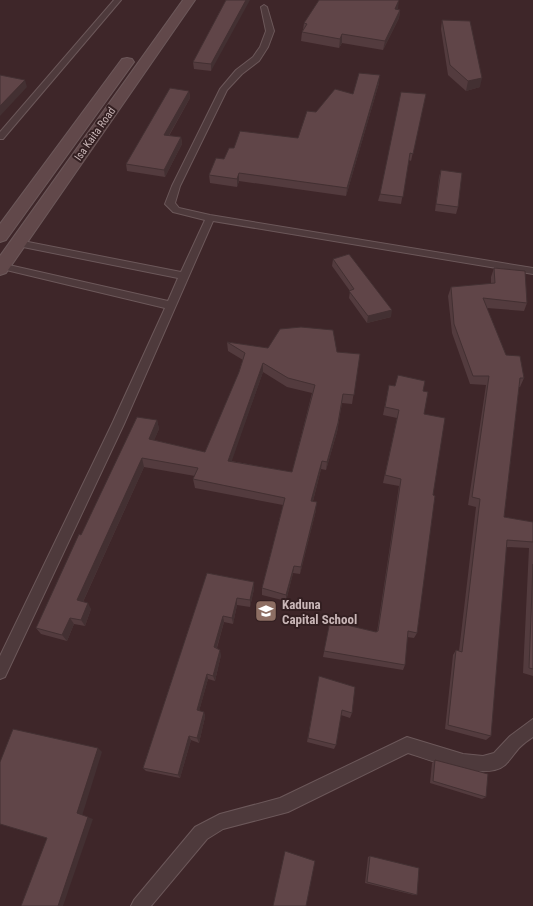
<svg xmlns="http://www.w3.org/2000/svg" width="533" height="906" font-family="'Roboto Condensed',sans-serif">
<style>
.lines{fill:none;stroke-linecap:round;stroke-linejoin:round}
.lane-casing{stroke:#6c585a;stroke-width:2}
.secondary-casing{stroke:#6c585a;stroke-width:2}
.lane{fill:#4e3a3c;fill-rule:evenodd}
.secondary{fill:#61484a;fill-rule:evenodd}
.wall{fill:#533b3e;fill-rule:evenodd}
.shaded-wall{fill:#433032}
.building{fill:#604548;stroke:#433032;fill-rule:evenodd}
.labels{text-anchor:middle;dominant-baseline:central;stroke-width:4;stroke-linejoin:round;paint-order:stroke}
.far-street-label{font-size:11px;fill:#c9b6b7;stroke:#331f21}
.poi-label{font-size:13px;font-weight:bold;fill:#c9b6b7;stroke:#331f21;text-anchor:start}
</style>
<rect width="100%" height="100%" fill="#3e2629"/>
<g class="lines">
<g class="lane-casing">
<g id="lane">
<path d="M114,0H121L3,139H0V132Z"/>
<path d="M264,5L267,7L274,31L268,47L259,61L242,74L227,90L180,186L175,203L179,208L210,215L533,268V274L213,221L124,424L5,677L0,679V656L112,424L165,308L2,269H0V263L168,301L178,278L18,246L13,243L18,240L181,272L205,220L173,212L165,204L172,186L220,89L236,70L253,57L260,47L266,31L261,7Z"/>
<path d="M533,719V737C528,740 523,744 519,748C514,754 510,760 505,765C485,782 430,760 408,753L288,812L223,829L207,839L151,906H131L134,900L195,827L220,814L280,798L407,737L463,754L483,756L494,753L510,736Z"/>
</g>
</g>
<g class="secondary-casing">
<g id="secondary">
<path d="M183,0H195L6,273L0,275V256Z"/>
<path d="M127,58L132,59L134,62L6,240L0,242V224L122,59Z"/>
</g>
</g>
<use href="#lane" class="lane"/>
<use href="#secondary" class="secondary"/>
</g>
<g class="wall">
<path d="M226,0L211,71L194,69L193,62Z"/>
<path d="M398,9L400,10L399,18L383,50L342,43L339,48L301,41L302,32L303,30L304,23Z"/>
<path d="M442,20L480,87L466,91L448,75L441,29Z"/>
<path d="M379,83L346,196L239,181L237,187L210,183L209,175L234,148L298,138L316,112L353,94Z"/>
<path d="M189,91L190,98L169,136L181,137L182,144L165,177L127,171L126,164Z"/>
<path d="M426,94L411,161L409,160L401,204L378,201L380,194Z"/>
<path d="M441,170L458,207L456,214L435,211L439,177Z"/>
<path d="M333,259L391,317L367,323L349,298L350,291L332,266Z"/>
<path d="M494,268L527,303L524,311L487,308L506,355L524,378L520,387H519L504,517L533,522V676L523,673L529,548L506,547L491,736L486,740L445,729L453,655L456,650L459,651L476,507L468,505L486,385L470,384L452,333L448,296L451,287L491,284V277Z"/>
<path d="M227,342L268,348L337,352L360,354L352,404L342,403L337,432L326,470L321,469L313,501L316,510L300,574L293,573L286,601L262,595V588L283,505L195,488L193,479L195,476L144,467L83,602L91,609L85,626L74,624L67,641L41,634L36,628L81,535L157,420L159,429L154,440L205,452L239,372L243,360L228,351ZM263,372L287,387L312,393L292,472L231,461Z"/>
<path d="M389,385L423,391L424,414L433,495L417,633L414,638L407,637L405,665L403,670L323,657L330,621L376,632H377L399,486L383,483L397,418L383,415Z"/>
<path d="M207,573L254,582V589L250,607L237,605L233,624L224,622L217,648L221,655L215,681L208,679L199,711L204,712L205,717L199,743L191,740L180,778L146,771L143,768Z"/>
<path d="M319,676L352,713L350,718L341,715L336,745L334,749L307,742Z"/>
<path d="M435,760L486,797L482,799L430,783L432,763Z"/>
<path d="M370,856L417,895H414L365,883L368,857Z"/>
</g>
<g class="shaded-wall">
<path d="M246,0H250L211,71V64Z"/>
<path d="M399,0L398,9H395Z"/>
<path d="M400,10L399,18L383,50L385,41Z"/>
<path d="M342,34V43L339,48L340,39Z"/>
<path d="M380,75L379,83L346,196L347,188Z"/>
<path d="M482,78L480,87L466,91L468,81Z"/>
<path d="M25,80L27,87L0,116V106Z"/>
<path d="M189,91L190,98L165,142L164,135Z"/>
<path d="M181,137L182,144L165,177L164,170Z"/>
<path d="M239,173V181L237,187V179Z"/>
<path d="M392,310L391,317L367,323L368,316Z"/>
<path d="M263,363V372L229,469L228,461Z"/>
<path d="M343,394L337,432L326,470L327,462Z"/>
<path d="M157,420L159,429L151,448L149,439Z"/>
<path d="M142,458L144,467L81,606L77,600Z"/>
<path d="M322,461L321,469L311,509V501Z"/>
<path d="M317,502L316,510L300,574L301,567Z"/>
<path d="M294,566L293,573L286,601V595Z"/>
<path d="M254,582V589L250,607V600Z"/>
<path d="M237,598V605L233,624L232,618Z"/>
<path d="M88,603L91,609L85,626L81,620Z"/>
<path d="M223,616L224,622L215,653L214,647Z"/>
<path d="M70,618L74,624L67,641L62,635Z"/>
<path d="M220,650L221,655L215,681L213,676Z"/>
<path d="M207,674L208,679L198,715L197,710Z"/>
<path d="M204,712L205,717L199,743L197,738Z"/>
<path d="M189,736L191,740L180,778L178,775Z"/>
<path d="M98,748L102,752L82,816L77,813Z"/>
<path d="M88,817L93,819L63,906H58Z"/>
</g>
<g class="building">
<path d="M226,0H246L211,64L193,62Z"/>
<path d="M319,0H399L395,9L400,10L385,41L342,34L340,39L302,32L307,24L304,23Z"/>
<path d="M442,20L470,21L482,78L468,81L450,65Z"/>
<path d="M359,73L380,75L347,188L239,173L237,179L209,175L216,158L224,159L229,148H234L240,131L298,138L307,111L316,112L335,89L353,94Z"/>
<path d="M0,75L25,80L0,106Z"/>
<path d="M170,88L189,91L164,135L181,137L164,170L126,164Z"/>
<path d="M401,92L426,94L413,154L410,153L403,197L380,194Z"/>
<path d="M441,170L462,173L458,207L436,204Z"/>
<path d="M349,254L392,310L368,316L349,291L354,289L333,259Z"/>
<path d="M494,268L525,271L527,303L483,298L506,355L520,356L524,378H520L504,517L533,522V542L507,540L491,736L448,725L456,650L462,652L480,499L472,497L489,376H473L454,324L451,287L495,283Z"/>
<path d="M301,327L333,330L337,352L360,354L354,395L343,394L338,423L327,462L322,461L311,501L317,502L301,567L294,566L286,595L262,588L285,498L193,479L198,468L142,458L77,600L88,603L81,620L70,618L62,635L36,628L79,534L81,535L137,417L157,420L149,439L205,452L239,372L245,353L227,342L268,348L280,329ZM263,363L288,378L315,385L292,472L228,461Z"/>
<path d="M398,375L425,381L423,391L428,392L424,414L445,418L433,495L435,496L417,633L408,631L405,665L324,651L330,621L376,632L378,631L401,479L385,475L399,410L385,407L389,385L395,386Z"/>
<path d="M533,564V669L529,668Z"/>
<path d="M207,573L254,582L250,600L237,598L232,618L223,616L214,647L220,650L213,676L207,674L197,710L204,712L197,738L189,736L178,775L143,768Z"/>
<path d="M319,676L355,687L352,713L342,710L336,745L308,738Z"/>
<path d="M13,729L98,748L77,813L88,817L58,906H21L47,838L0,824V762Z"/>
<path d="M435,760L488,774L486,797L433,781Z"/>
<path d="M285,851L315,861L306,906H273Z"/>
<path d="M370,856L419,868L417,895L367,882Z"/>
</g>
<defs>
<g id="school-square" transform="scale(1.15)"><rect x="-9" y="-9" width="18" height="18" rx="4" fill="#8d6e63" stroke="#331f21"/><path d="M0-5L7-2L0 1L-7-2ZM-4 1L0 2.5L4 1V4Q0 6-4 4Z" fill="#fff"/></g>
</defs>
<g fill-rule="evenodd">
<use href="#school-square" x="266" y="611"/>
</g>
<g class="labels">
<g class="far-street-label">
<text transform="translate(95 134) rotate(-55)">Isa Kaita Road</text>
</g>
<g class="poi-label">
<text x="282" y="604">Kaduna<tspan x="282" dy="15">Capital School</tspan></text>
</g>
</g>
</svg>
